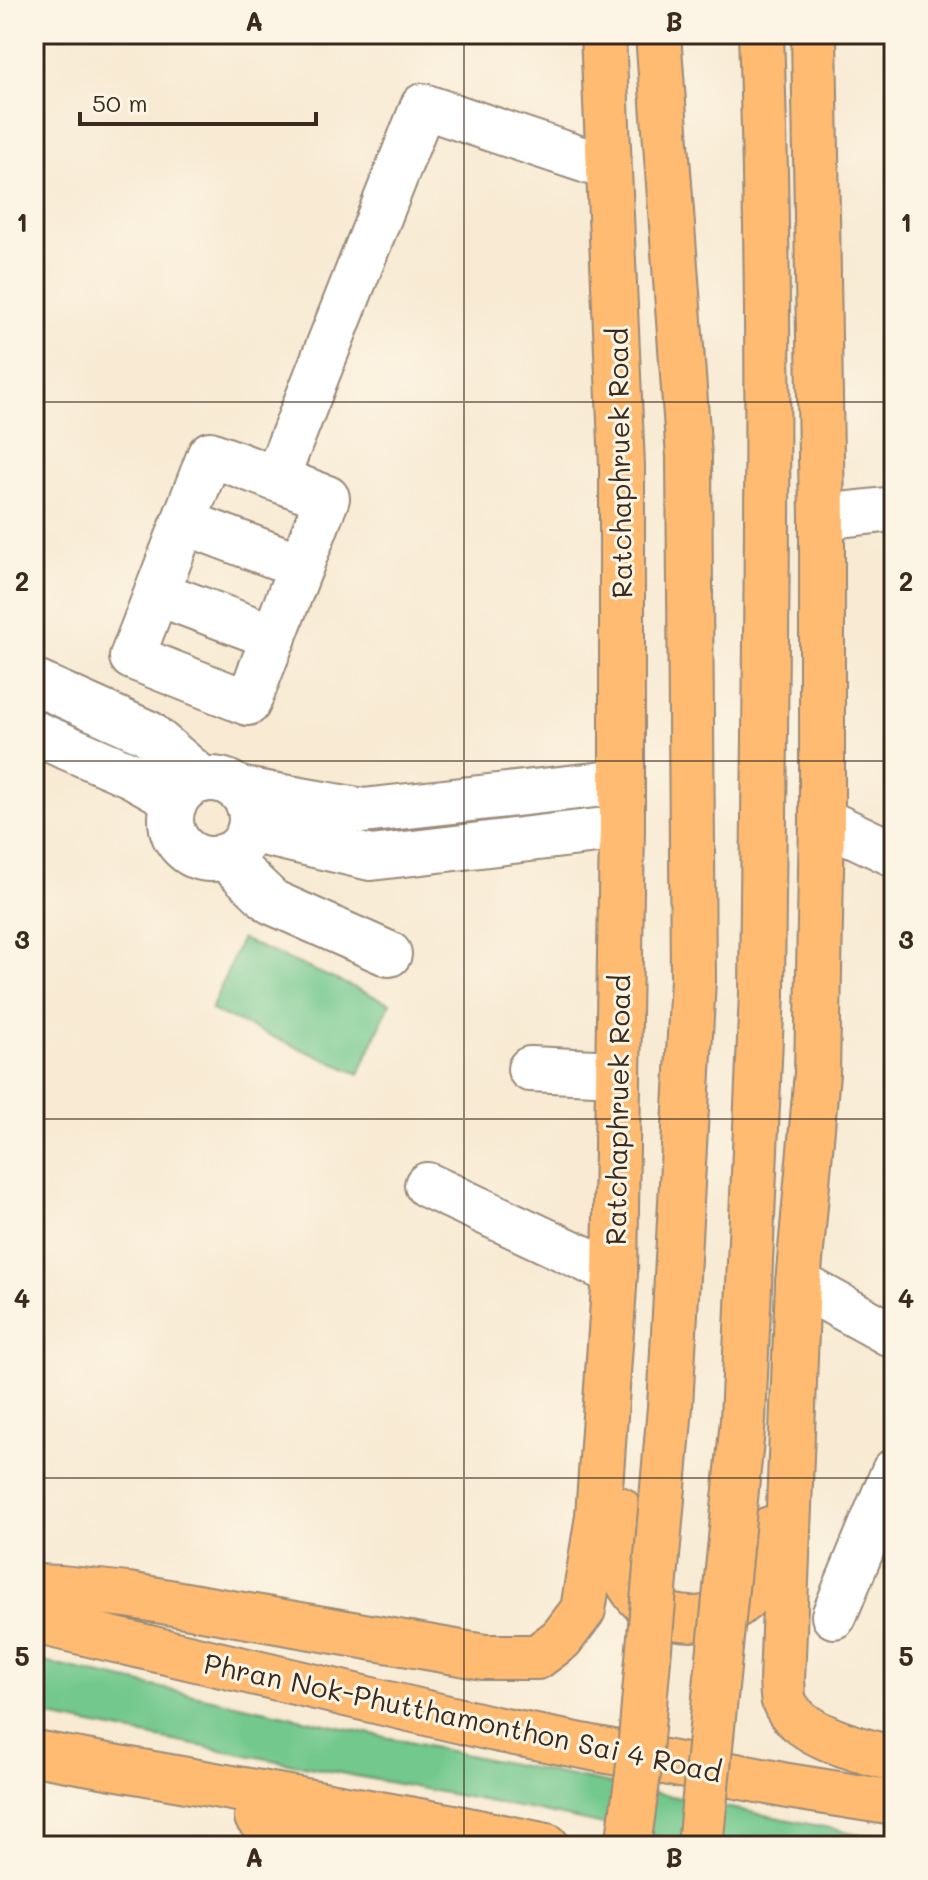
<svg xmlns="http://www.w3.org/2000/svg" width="928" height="1880" font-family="Mali,sans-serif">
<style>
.green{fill:#72c88d;stroke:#567956;stroke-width:2}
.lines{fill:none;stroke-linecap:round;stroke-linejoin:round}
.minor-casing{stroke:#9a8a78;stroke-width:48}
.major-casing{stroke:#9a8a78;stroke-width:48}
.minor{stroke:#fff;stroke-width:44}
.major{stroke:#ffbb71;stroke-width:44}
.major-bridge-casing{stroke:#9a8a78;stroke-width:48;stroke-linecap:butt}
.major-bridge{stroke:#ffbb71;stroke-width:44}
.grid{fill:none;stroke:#3b2a1e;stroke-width:2;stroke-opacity:0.55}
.labels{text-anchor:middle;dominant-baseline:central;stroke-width:6;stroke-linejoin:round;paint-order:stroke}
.street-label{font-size:28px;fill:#3b2a1e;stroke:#fcf5e5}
.neatline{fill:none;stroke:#3b2a1e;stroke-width:3}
.grid-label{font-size:26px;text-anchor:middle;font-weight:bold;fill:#3b2a1e}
</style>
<rect width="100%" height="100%" fill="#fcf5e5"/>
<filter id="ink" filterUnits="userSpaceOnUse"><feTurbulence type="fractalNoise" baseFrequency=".0125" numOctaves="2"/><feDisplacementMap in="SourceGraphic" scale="16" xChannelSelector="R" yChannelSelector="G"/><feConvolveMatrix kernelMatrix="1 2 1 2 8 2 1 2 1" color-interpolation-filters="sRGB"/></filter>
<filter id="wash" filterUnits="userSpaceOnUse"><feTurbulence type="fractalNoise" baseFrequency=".006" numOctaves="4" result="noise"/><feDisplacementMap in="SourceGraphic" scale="32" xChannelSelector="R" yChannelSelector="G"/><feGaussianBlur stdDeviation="1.8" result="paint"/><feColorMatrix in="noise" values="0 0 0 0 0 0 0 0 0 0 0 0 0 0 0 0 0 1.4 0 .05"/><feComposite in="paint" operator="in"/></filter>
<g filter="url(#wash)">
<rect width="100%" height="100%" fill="#f8ead3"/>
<g class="green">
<path d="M241,939L390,1003L359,1074L211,1010Z"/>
<path d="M34,1660L472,1756L894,1841V1846H703L538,1811L34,1714Z"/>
</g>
</g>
<g filter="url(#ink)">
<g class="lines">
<g class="minor-casing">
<g id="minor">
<path d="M210,454L327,498L248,703L132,657Z"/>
<path d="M276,479L423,106L608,168"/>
<path d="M822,517L894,509"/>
<path d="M184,522L301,566"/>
<path d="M157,593L274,637"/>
<path d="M34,682L148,733L203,780"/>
<path d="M34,733L131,775L176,800"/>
<circle cx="211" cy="819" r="40"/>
<path d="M238,789L363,811L622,782"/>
<path d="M822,820L894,854"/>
<path d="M250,830L371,858L622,828"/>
<path d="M224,856L272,902L389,954"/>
<path d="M530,1069L617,1073"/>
<path d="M427,1185L615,1273"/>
<path d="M798,1283L894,1336"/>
<path d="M834,1616L894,1471"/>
</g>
</g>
<g class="major-casing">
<g id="major">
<path d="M658,34L689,457L693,979"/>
<path d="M761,34C773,353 765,673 762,993"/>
<path d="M814,34L822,517V820L817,1073L798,1283L782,1681C783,1687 782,1695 784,1701C797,1736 861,1750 894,1759"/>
<path d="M619,1509C620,1533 616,1560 628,1582C654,1632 730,1630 757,1583C766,1567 767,1547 770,1529"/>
<path d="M34,1587L61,1588L128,1595L484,1657H537L561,1639L583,1610L598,1516L615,1273L622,828V466L603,34"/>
<path d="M34,1621L495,1729L788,1786L894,1803"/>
<path d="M34,1753L453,1827L547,1846"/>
<path d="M257,1817L352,1846"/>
</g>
</g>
<use href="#minor" class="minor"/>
<use href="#major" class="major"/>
<g class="major-bridge-casing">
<g id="major-bridge">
<path d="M628,1846L638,1774L670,1407L693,979"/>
<path d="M700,1846L743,1420L762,993"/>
</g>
</g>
<use href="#major-bridge" class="major-bridge"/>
</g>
</g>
<path class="grid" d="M464,34V1846M34,402H894M34,761H894M34,1119H894M34,1478H894"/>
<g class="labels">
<g class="street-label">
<text transform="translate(619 463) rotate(-91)">Ratchaphruek Road</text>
<text transform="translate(617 1110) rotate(-89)">Ratchaphruek Road</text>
<text transform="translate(463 1717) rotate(12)">Phran Nok-Phutthamonthon Sai 4 Road</text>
</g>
</g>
<rect width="928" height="1880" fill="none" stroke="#fcf5e5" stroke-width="88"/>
<path d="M80 112v12h236v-12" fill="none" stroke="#3b2a1e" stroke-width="4"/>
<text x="92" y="112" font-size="24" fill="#3b2a1e" stroke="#fcf5e5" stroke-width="6" paint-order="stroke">50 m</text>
<rect x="44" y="44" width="840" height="1792" class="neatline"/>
<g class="grid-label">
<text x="254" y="31">A</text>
<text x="674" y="31">B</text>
<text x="22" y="232">1</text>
<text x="906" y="232">1</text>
<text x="22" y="591">2</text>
<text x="906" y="591">2</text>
<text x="22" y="949">3</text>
<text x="906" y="949">3</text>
<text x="22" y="1308">4</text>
<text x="906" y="1308">4</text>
<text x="22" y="1666">5</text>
<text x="906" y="1666">5</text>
<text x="254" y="1867">A</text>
<text x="674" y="1867">B</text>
</g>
</svg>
